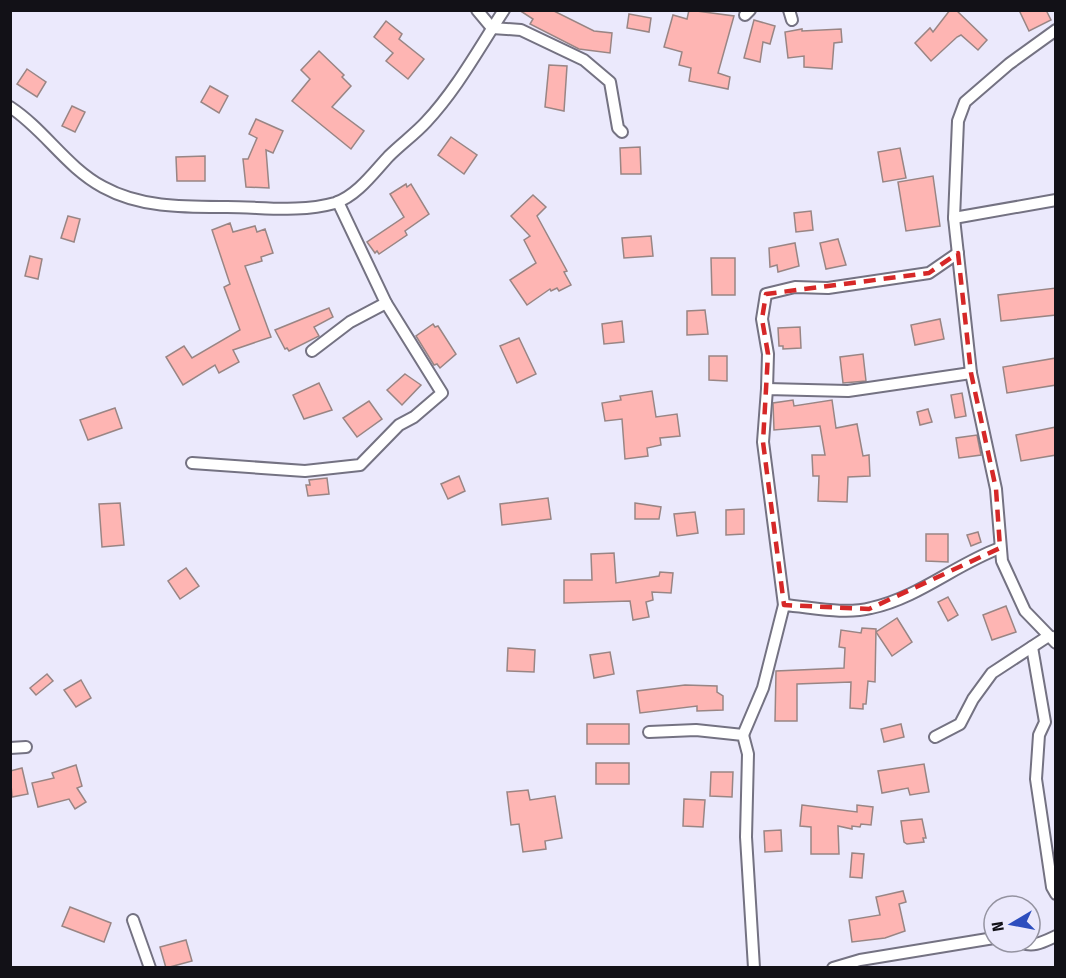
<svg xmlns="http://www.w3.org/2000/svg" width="1066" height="978" font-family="'Fira Sans Condensed',sans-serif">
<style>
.building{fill:#feb5b3;stroke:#998584;stroke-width:1.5}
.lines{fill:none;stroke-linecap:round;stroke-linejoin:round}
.street-casing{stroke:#747282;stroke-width:14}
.street{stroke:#fff;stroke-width:10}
.marked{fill:none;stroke:#d62828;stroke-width:4.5;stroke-dasharray:12 8;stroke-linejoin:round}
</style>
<rect width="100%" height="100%" fill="#ebe9fc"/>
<g class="building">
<path d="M519,10L554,11L594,31L612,33L610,53L579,49L530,24L533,19Z"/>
<path d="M689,10L734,16L718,73L730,77L728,89L689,81L691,68L679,65L682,52L664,47L673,15L687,19Z"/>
<path d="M950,10H956L987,40L978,50L961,35L957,37L931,61L915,43L930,28L933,32Z"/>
<path d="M1019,10H1046L1051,20L1029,31Z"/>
<path d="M629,14L651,18L649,32L627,28Z"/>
<path d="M754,20L775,26L770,44L763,42L760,62L744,58Z"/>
<path d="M386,21L402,34L399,39L424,59L408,79L386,61L393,53L374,37Z"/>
<path d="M802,29V31L841,29L842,42L834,43L832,69L804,67V56L788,58L785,32Z"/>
<path d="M319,51L344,75L342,77L351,86L332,107L364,131L351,149L292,101L310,79L301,70Z"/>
<path d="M549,65L567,66L564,111L545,107Z"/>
<path d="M27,69L46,82L37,97L17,84Z"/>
<path d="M210,86L228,96L219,113L201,102Z"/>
<path d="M72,106L85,112L75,132L62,126Z"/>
<path d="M256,119L283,131L273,153L266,150L269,188L246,187L243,159H248L257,138L249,134Z"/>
<path d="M451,137L477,155L464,174L438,155Z"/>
<path d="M640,147L641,174H621L620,148Z"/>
<path d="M900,148L906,178L883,182L878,152Z"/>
<path d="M205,156V181H177L176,157Z"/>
<path d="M933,176L940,226L906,231L898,182Z"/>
<path d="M406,184L407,187L411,184L429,214L405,231L407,235L379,254L377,251L375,253L367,242L404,217L390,194Z"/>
<path d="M533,195L546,207L537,216L567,271L564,272L571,285L559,291L557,288L551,291L550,289L527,305L510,280L536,263L524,240L530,236L511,216Z"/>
<path d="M811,211L813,230L796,232L794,213Z"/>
<path d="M68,216L80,219L74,242L61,238Z"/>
<path d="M230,223L233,232L255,226L257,232L265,229L273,253L261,257L262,261L245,266L271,337L233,350L239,362L219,373L215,365L183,385L166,357L184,346L192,358L240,330L224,287L230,284L212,230Z"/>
<path d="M651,236L653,256L624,258L622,238Z"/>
<path d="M838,239L846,265L826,269L820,243Z"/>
<path d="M795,243L799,266L778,272L777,265L770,267L769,248Z"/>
<path d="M30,256L42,259L38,279L25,276Z"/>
<path d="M711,258H735V295H712Z"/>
<path d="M1056,288V315L1001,321L998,295Z"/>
<path d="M329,308L333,317L314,327L319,336L289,351L287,348L285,349L275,330Z"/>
<path d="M705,310L708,334L687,335V311Z"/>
<path d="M940,319L944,339L915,345L911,325Z"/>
<path d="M622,321L624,342L604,344L602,324Z"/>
<path d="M433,324L435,327L438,326L456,354L440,368L437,364L434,365L416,336Z"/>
<path d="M800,327L801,348L783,349V346H779L778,328Z"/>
<path d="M519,338L536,374L517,383L500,346Z"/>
<path d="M863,354L866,381L843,383L840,357Z"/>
<path d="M709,356H727V381L709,380Z"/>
<path d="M1056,358V385L1007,393L1003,367Z"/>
<path d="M405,374L421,385L402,405L387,390Z"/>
<path d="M319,383L332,410L304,419L293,395Z"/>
<path d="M652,391L656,417L677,414L680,436L660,438L661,445L647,448L648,456L625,459L622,419L605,421L602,403L621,400L620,396Z"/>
<path d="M962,393L966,416L955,418L951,395Z"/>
<path d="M793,400L794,406L832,400L836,428L857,424L863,456L869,455L870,476L848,477L847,502L818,501L819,476H813L812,455H825L820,426L774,430L773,403Z"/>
<path d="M369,401L382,419L357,437L343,418Z"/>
<path d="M115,408L122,428L88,440L80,420Z"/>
<path d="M928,409L932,422L920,425L917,412Z"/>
<path d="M1056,427V455L1021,461L1016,435Z"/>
<path d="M977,435L981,455L959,458L956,438Z"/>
<path d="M459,476L465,491L448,499L441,484Z"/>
<path d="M327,478L329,494L308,496L306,485H310L309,480Z"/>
<path d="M548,498L551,519L502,525L500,504Z"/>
<path d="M120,503L124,545L102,547L99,504Z"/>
<path d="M635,503L661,507L659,519H635Z"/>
<path d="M744,509V534L726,535V510Z"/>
<path d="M695,512L698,533L677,536L674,514Z"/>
<path d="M978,532L981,542L971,546L967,535Z"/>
<path d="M926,534H948V562L926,561Z"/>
<path d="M614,553L616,583L659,576L660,572L673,573L671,593L652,592L653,600L646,602L649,617L633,620L630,601L564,603V580H592L591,554Z"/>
<path d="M186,568L199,586L180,599L168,581Z"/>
<path d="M948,597L958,615L948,621L938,602Z"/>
<path d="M1006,606L1016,632L992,640L983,615Z"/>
<path d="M897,618L912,642L892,656L876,632Z"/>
<path d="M862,628L876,629L875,682L868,681L866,704H863V709L850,708L851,682L797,684V721H775L776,671L844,668L845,648L839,647L841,630L861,633Z"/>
<path d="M508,648L535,650L534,672L507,671Z"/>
<path d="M610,652L614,674L594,678L590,655Z"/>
<path d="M47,674L53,681L36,695L30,688Z"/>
<path d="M81,680L91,698L76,707L64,690Z"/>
<path d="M685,685L717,686V692L723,696V710L697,711V706L640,713L637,691Z"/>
<rect x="587" y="724" width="42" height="20"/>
<path d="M901,724L904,737L884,742L881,729Z"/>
<rect x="596" y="763" width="33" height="21"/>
<path d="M924,764L929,792L910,795L908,788L882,793L878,771Z"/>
<path d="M76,765L82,786L77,788L86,802L75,809L69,799L38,807L32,783L54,778L52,773Z"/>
<path d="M22,768L28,794L12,797L10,771Z"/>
<path d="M711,772H733L732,797L710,796Z"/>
<path d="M528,790L530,800L555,796L562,838L545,841L546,849L523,852L519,824L511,825L507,792Z"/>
<path d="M684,799L705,800L703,827L683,826Z"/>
<path d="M802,805L857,812V805L873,807L871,825L861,824L860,827L852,826V829L838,826L839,854H811V827L800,826Z"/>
<path d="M922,819L926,838H923L924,842L907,844L904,842L901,821Z"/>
<path d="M781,830L782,851L765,852L764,831Z"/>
<path d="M852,853L864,854L862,878L850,877Z"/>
<path d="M903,891L906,902L899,904L905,931L885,938L852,942L849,920L880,915L876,897Z"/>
<path d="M70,907L111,923L104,942L62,926Z"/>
<path d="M186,940L192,961L166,968L160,947Z"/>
</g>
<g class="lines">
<g class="street-casing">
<g id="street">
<path d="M477,10L492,28L521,30L584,60L610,82L618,128L622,132"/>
<path d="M789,10L792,20"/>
<path d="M745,15L750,10"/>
<path d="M1056,30L1009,64L965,102L958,121L954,218L971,373L996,489L1002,561L1025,611L1056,643"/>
<path d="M10,107C45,130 66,167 103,187C141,208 185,207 227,207C263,207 299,213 335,203C357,196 374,172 389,156C401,144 415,134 426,122C457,89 479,48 504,10"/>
<path d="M954,218L1056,200"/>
<path d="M312,351L350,322L386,303L338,202"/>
<path d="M767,389L768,354L762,319L766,294L795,287L828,288L929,273L958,253"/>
<path d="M192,463L305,471L360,465L399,425L414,417L442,393L386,303"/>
<path d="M784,605L763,442L767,389L848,391L971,373"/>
<path d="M1032,647L1045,722L1039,735L1036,779L1052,887L1056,894"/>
<path d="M649,732L696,730L743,735L748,754L746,837L754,968"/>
<path d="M743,735L763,688L784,605C811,607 844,615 871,608C918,598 956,564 1000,548"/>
<path d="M935,737L960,724L973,699L992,673L1047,637H1052"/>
<path d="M10,748L26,747"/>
<path d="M133,920L150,968"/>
<path d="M1020,942C1033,948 1043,942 1056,936"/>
<path d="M833,968L860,960L994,938"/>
</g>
</g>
<use href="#street" class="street"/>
</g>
<path class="marked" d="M958,253L971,373L996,489L1000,548L869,609L784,605L763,442L768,354L762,319L766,294L929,273Z"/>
<rect width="1066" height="978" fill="none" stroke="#121117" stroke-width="24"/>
<g transform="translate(1012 924) rotate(260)"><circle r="28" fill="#ebe9fc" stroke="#9493a0" stroke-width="1.5"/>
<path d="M0-4.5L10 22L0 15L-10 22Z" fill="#2d4ebe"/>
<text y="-9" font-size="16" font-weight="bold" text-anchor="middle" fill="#121117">N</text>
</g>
</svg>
